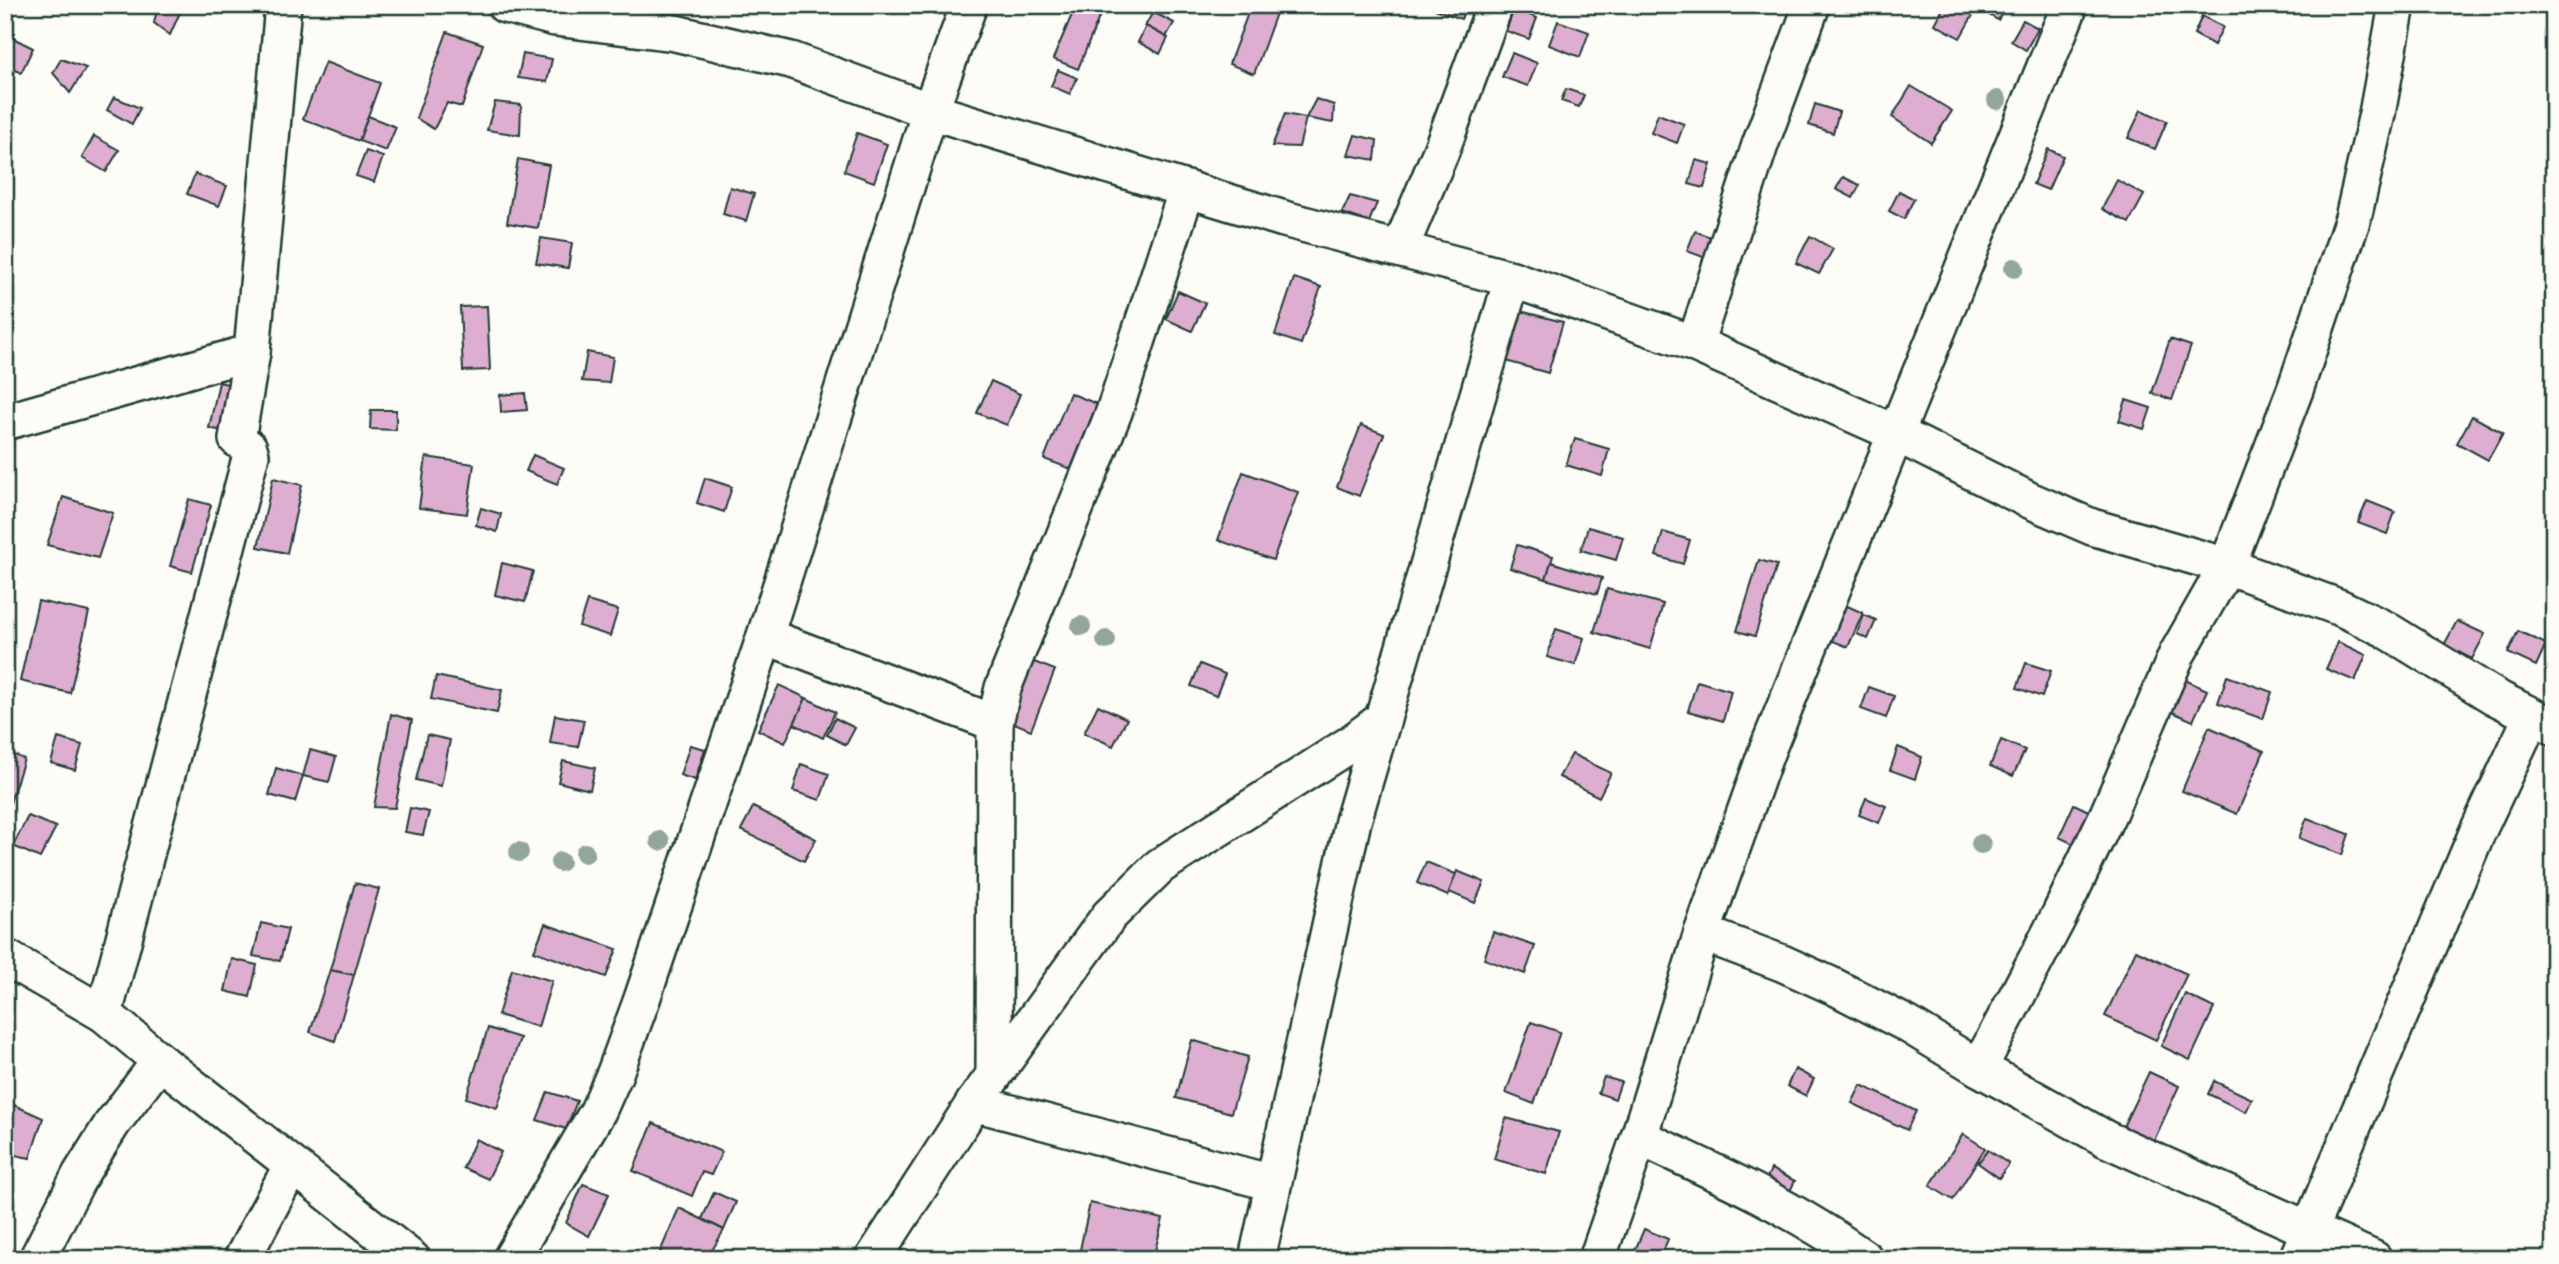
<svg xmlns="http://www.w3.org/2000/svg" width="2559" height="1264" font-family="Sriracha,sans-serif">
<style>
.building{fill:#ddaed0;stroke:#1f3d34;stroke-width:2}
.lines{fill:none;stroke-linecap:round;stroke-linejoin:round}
.minor-casing{stroke:#1f3d34;stroke-width:40}
.minor{stroke:#fdfcf7;stroke-width:35}
.tree{fill:#92a69a}
</style>
<rect width="100%" height="100%" fill="#fdfcf7"/>
<filter id="ink" filterUnits="userSpaceOnUse"><feTurbulence type="fractalNoise" baseFrequency=".0143" numOctaves="2"/><feDisplacementMap in="SourceGraphic" scale="14" xChannelSelector="R" yChannelSelector="G"/><feConvolveMatrix kernelMatrix="1 2 1 2 8 2 1 2 1" color-interpolation-filters="sRGB"/></filter>
<g filter="url(#ink)">
<g class="building">
<path d="M158,5H169L181,10L170,35L154,23Z"/>
<path d="M1076,5L1100,15L1078,69L1053,59Z"/>
<path d="M1251,5H1279L1254,74L1229,64Z"/>
<path d="M1433,5H1467L1461,19L1432,8Z"/>
<path d="M1945,5H2006L1998,20L1977,8L1960,38L1935,24Z"/>
<path d="M1514,9L1537,18L1529,39L1506,31Z"/>
<path d="M1153,12L1174,23L1166,37L1145,26Z"/>
<path d="M2202,16L2223,27L2214,45L2194,34Z"/>
<path d="M2023,20L2038,28L2026,50L2011,41Z"/>
<path d="M1558,21L1589,32L1580,57L1549,45Z"/>
<path d="M1146,26L1168,38L1160,54L1138,42Z"/>
<path d="M447,32L483,44L462,107L447,103L434,129L416,118Z"/>
<path d="M5,34L33,48L21,73L5,65Z"/>
<path d="M1512,53L1537,63L1528,86L1502,77Z"/>
<path d="M523,54L552,59L547,82L518,78Z"/>
<path d="M61,59L86,68L70,93L53,73Z"/>
<path d="M325,62L380,83L359,141L303,119Z"/>
<path d="M1058,70L1077,78L1070,94L1051,86Z"/>
<path d="M1911,86L1952,111L1931,143L1892,117Z"/>
<path d="M1566,89L1584,95L1579,107L1561,101Z"/>
<path d="M114,97L140,108L132,124L107,110Z"/>
<path d="M1316,99L1334,105L1333,123L1306,118Z"/>
<path d="M495,102L521,105L520,135L487,130Z"/>
<path d="M1815,104L1839,112L1833,133L1809,125Z"/>
<path d="M2141,110L2167,121L2155,149L2128,138Z"/>
<path d="M1285,114L1306,118L1299,147L1272,146Z"/>
<path d="M1658,114L1684,124L1677,143L1651,133Z"/>
<path d="M368,116L396,127L386,151L359,141Z"/>
<path d="M857,133L887,144L874,182L844,171Z"/>
<path d="M1355,135L1377,140L1375,160L1348,155Z"/>
<path d="M94,136L119,150L106,172L82,158Z"/>
<path d="M2048,149L2063,156L2048,190L2033,184Z"/>
<path d="M366,151L383,157L374,182L356,176Z"/>
<path d="M518,159L549,165L538,228L507,223Z"/>
<path d="M1696,160L1711,164L1704,188L1689,184Z"/>
<path d="M195,174L227,186L219,206L187,194Z"/>
<path d="M1843,177L1860,185L1853,198L1836,189Z"/>
<path d="M2117,180L2144,195L2129,223L2102,209Z"/>
<path d="M730,187L754,194L746,221L723,214Z"/>
<path d="M1899,191L1914,199L1904,219L1889,211Z"/>
<path d="M1350,196L1377,203L1369,222L1342,213Z"/>
<path d="M1695,231L1718,240L1711,260L1687,251Z"/>
<path d="M1810,236L1833,249L1819,274L1796,263Z"/>
<path d="M541,238L572,243L568,268L536,263Z"/>
<path d="M1294,278L1321,287L1301,344L1275,335Z"/>
<path d="M1178,291L1205,303L1192,331L1166,319Z"/>
<path d="M487,306L490,370L463,371L460,307Z"/>
<path d="M1520,311L1563,322L1548,373L1506,361Z"/>
<path d="M2170,339L2191,346L2172,400L2152,393Z"/>
<path d="M587,352L613,357L609,383L582,381Z"/>
<path d="M991,381L1020,394L1007,425L977,413Z"/>
<path d="M219,382L246,388L236,434L209,428Z"/>
<path d="M525,393L527,410L501,412L500,395Z"/>
<path d="M1070,393L1097,404L1071,469L1044,459Z"/>
<path d="M2126,400L2151,408L2144,429L2119,421Z"/>
<path d="M371,410H396V430L370,429Z"/>
<path d="M2472,416L2503,433L2488,460L2457,443Z"/>
<path d="M1361,425L1384,434L1359,496L1337,487Z"/>
<path d="M1575,439L1609,449L1602,476L1566,465Z"/>
<path d="M533,455L564,468L557,484L526,471Z"/>
<path d="M426,457L474,464L467,514L419,508Z"/>
<path d="M1243,472L1298,492L1273,560L1218,540Z"/>
<path d="M273,478L302,485L287,553L258,547Z"/>
<path d="M705,478L732,487L724,512L697,503Z"/>
<path d="M63,497L113,513L98,558L47,545Z"/>
<path d="M189,499L211,505L192,572L170,566Z"/>
<path d="M2367,501L2395,512L2387,534L2358,523Z"/>
<path d="M481,508L501,514L497,532L476,525Z"/>
<path d="M1588,527L1623,537L1616,560L1581,550Z"/>
<path d="M1663,532L1690,540L1683,564L1656,556Z"/>
<path d="M1517,545L1553,556L1546,579L1510,568Z"/>
<path d="M1759,560L1777,565L1755,636L1737,631Z"/>
<path d="M1551,562L1602,578L1597,594L1546,579Z"/>
<path d="M502,563L533,571L525,602L495,595Z"/>
<path d="M1607,589L1663,604L1650,649L1594,632Z"/>
<path d="M38,601L89,612L70,693L20,681Z"/>
<path d="M587,601L618,610L610,636L579,626Z"/>
<path d="M1843,604L1863,613L1848,647L1828,639Z"/>
<path d="M1864,615L1876,620L1868,639L1857,634Z"/>
<path d="M2457,621L2485,634L2472,659L2444,645Z"/>
<path d="M1556,629L1584,638L1575,665L1547,657Z"/>
<path d="M2518,631L2546,644L2536,666L2508,653Z"/>
<path d="M2338,642L2366,655L2355,681L2326,669Z"/>
<path d="M1026,659L1055,670L1031,730L1002,718Z"/>
<path d="M2026,663L2051,671L2042,697L2017,688Z"/>
<path d="M1200,664L1225,674L1216,696L1191,686Z"/>
<path d="M436,676L502,690L497,713L431,699Z"/>
<path d="M2227,676L2272,692L2263,719L2218,703Z"/>
<path d="M2185,680L2207,690L2193,721L2172,712Z"/>
<path d="M1697,681L1731,691L1723,721L1688,711Z"/>
<path d="M779,685L806,698L785,743L758,730Z"/>
<path d="M1869,687L1894,696L1886,718L1861,709Z"/>
<path d="M806,698L835,712L823,738L794,724Z"/>
<path d="M1098,705L1127,719L1113,746L1084,733Z"/>
<path d="M391,714L412,720L395,808L374,807Z"/>
<path d="M555,715L584,720L578,747L550,743Z"/>
<path d="M835,718L855,728L846,745L827,735Z"/>
<path d="M2209,727L2264,751L2237,814L2182,791Z"/>
<path d="M427,735L450,740L441,786L416,780Z"/>
<path d="M58,738L82,745L75,770L51,763Z"/>
<path d="M2001,740L2025,750L2013,776L1990,766Z"/>
<path d="M690,745L705,749L695,780L680,775Z"/>
<path d="M1898,747L1922,757L1915,779L1890,770Z"/>
<path d="M310,750L336,757L329,782L303,776Z"/>
<path d="M5,751L24,759L8,809L5,808Z"/>
<path d="M1572,754L1611,773L1599,797L1559,777Z"/>
<path d="M563,761L595,768L590,790L558,782Z"/>
<path d="M801,764L829,774L820,800L793,791Z"/>
<path d="M276,768L303,776L295,802L269,795Z"/>
<path d="M1866,798L1886,806L1879,823L1859,815Z"/>
<path d="M2074,804L2097,815L2082,848L2059,837Z"/>
<path d="M753,807L816,839L804,861L741,830Z"/>
<path d="M410,808L429,812L423,835L405,832Z"/>
<path d="M28,816L56,827L40,858L13,846Z"/>
<path d="M2307,818L2349,834L2342,855L2299,838Z"/>
<path d="M1426,862L1458,875L1448,896L1417,883Z"/>
<path d="M1457,871L1484,882L1475,903L1449,892Z"/>
<path d="M355,883L379,889L354,975L330,970Z"/>
<path d="M261,923L288,929L280,961L253,956Z"/>
<path d="M545,924L617,949L606,977L534,951Z"/>
<path d="M1493,932L1535,946L1525,974L1484,959Z"/>
<path d="M2136,950L2187,974L2156,1040L2105,1016Z"/>
<path d="M232,959L257,965L250,997L225,991Z"/>
<path d="M512,969L552,981L538,1027L498,1015Z"/>
<path d="M330,970L354,975L335,1041L310,1032Z"/>
<path d="M2185,994L2214,1008L2190,1060L2161,1046Z"/>
<path d="M2554,1015V1037L2545,1032Z"/>
<path d="M1531,1022L1560,1032L1534,1104L1506,1093Z"/>
<path d="M488,1028L520,1038L497,1108L466,1098Z"/>
<path d="M1192,1040L1248,1057L1231,1113L1176,1098Z"/>
<path d="M1795,1069L1814,1079L1806,1096L1787,1086Z"/>
<path d="M2149,1072L2179,1086L2152,1145L2121,1131Z"/>
<path d="M1604,1077L1621,1082L1615,1099L1598,1093Z"/>
<path d="M2214,1081L2252,1099L2246,1112L2208,1094Z"/>
<path d="M1861,1085L1916,1111L1907,1130L1852,1103Z"/>
<path d="M548,1092L577,1101L566,1129L537,1120Z"/>
<path d="M5,1101L43,1118L30,1158L5,1153Z"/>
<path d="M1506,1118L1559,1132L1546,1174L1494,1159Z"/>
<path d="M653,1123L722,1152L711,1175L702,1172L692,1196L633,1171Z"/>
<path d="M1963,1134L1985,1148L1953,1200L1930,1186Z"/>
<path d="M476,1139L501,1152L488,1179L463,1168Z"/>
<path d="M1988,1150L2009,1164L1999,1178L1978,1163Z"/>
<path d="M1771,1169L1795,1181L1786,1199L1763,1187Z"/>
<path d="M583,1184L609,1194L589,1236L566,1223Z"/>
<path d="M714,1192L736,1202L724,1230L702,1219Z"/>
<path d="M1090,1203L1163,1219L1153,1259H1078Z"/>
<path d="M679,1208L724,1230L707,1259H672L660,1252Z"/>
<path d="M1644,1229L1668,1239L1660,1259H1642L1633,1255Z"/>
<path d="M1906,1250L1921,1259H1900Z"/>
</g>
<g class="lines">
<g class="minor-casing">
<g id="minor">
<path d="M505,5L555,18L675,33L791,60L930,111L1284,219L1512,279L1695,344L1895,433L2027,499L2092,527L2227,566L2341,608L2385,629L2495,697L2554,727"/>
<path d="M1400,249L1441,151L1495,5"/>
<path d="M1695,344L1760,145L1812,5"/>
<path d="M5,422L252,352L283,5"/>
<path d="M765,636L995,723"/>
<path d="M1702,933L1782,963L1835,987L1907,1024L1979,1068L2106,1139L2374,1259"/>
<path d="M5,957L104,1014L160,1061L412,1259"/>
<path d="M104,1014L251,455L249,448L237,439L252,352"/>
<path d="M1979,1068L2060,914L2108,814L2177,654L2227,566L2295,390L2353,218L2377,114L2397,5"/>
<path d="M994,1075L995,723L1003,688L1114,412L1187,189"/>
<path d="M974,1103L1272,1183"/>
<path d="M1639,1137C1717,1173 1795,1208 1865,1259"/>
<path d="M37,1259L80,1175L112,1124L160,1061"/>
<path d="M242,1259L292,1165"/>
<path d="M511,1259L598,1111L615,1073L642,999L765,636L930,111L969,5"/>
<path d="M873,1259L974,1103L1109,916L1160,866L1350,744L1383,719"/>
<path d="M1257,1259L1353,821L1512,279"/>
<path d="M1597,1259L1639,1137L1702,933L1766,753L2070,5"/>
<path d="M2297,1259L2477,833L2531,718"/>
</g>
</g>
<use href="#minor" class="minor"/>
</g>
<g class="tree">
<circle cx="1997" cy="100" r="10"/>
<circle cx="2014" cy="268" r="10"/>
<circle cx="1081" cy="626" r="10"/>
<circle cx="1106" cy="640" r="10"/>
<circle cx="660" cy="841" r="10"/>
<circle cx="1981" cy="844" r="10"/>
<circle cx="519" cy="852" r="10"/>
<circle cx="585" cy="853" r="10"/>
<circle cx="560" cy="862" r="10"/>
</g>
</g>
<rect width="2559" height="1264" fill="none" stroke="#fdfcf7" stroke-width="28"/>
<rect x="14" y="14" width="2531" height="1236" fill="none" stroke="#1f3d34" stroke-width="2.5" filter="url(#ink)"/>
</svg>
